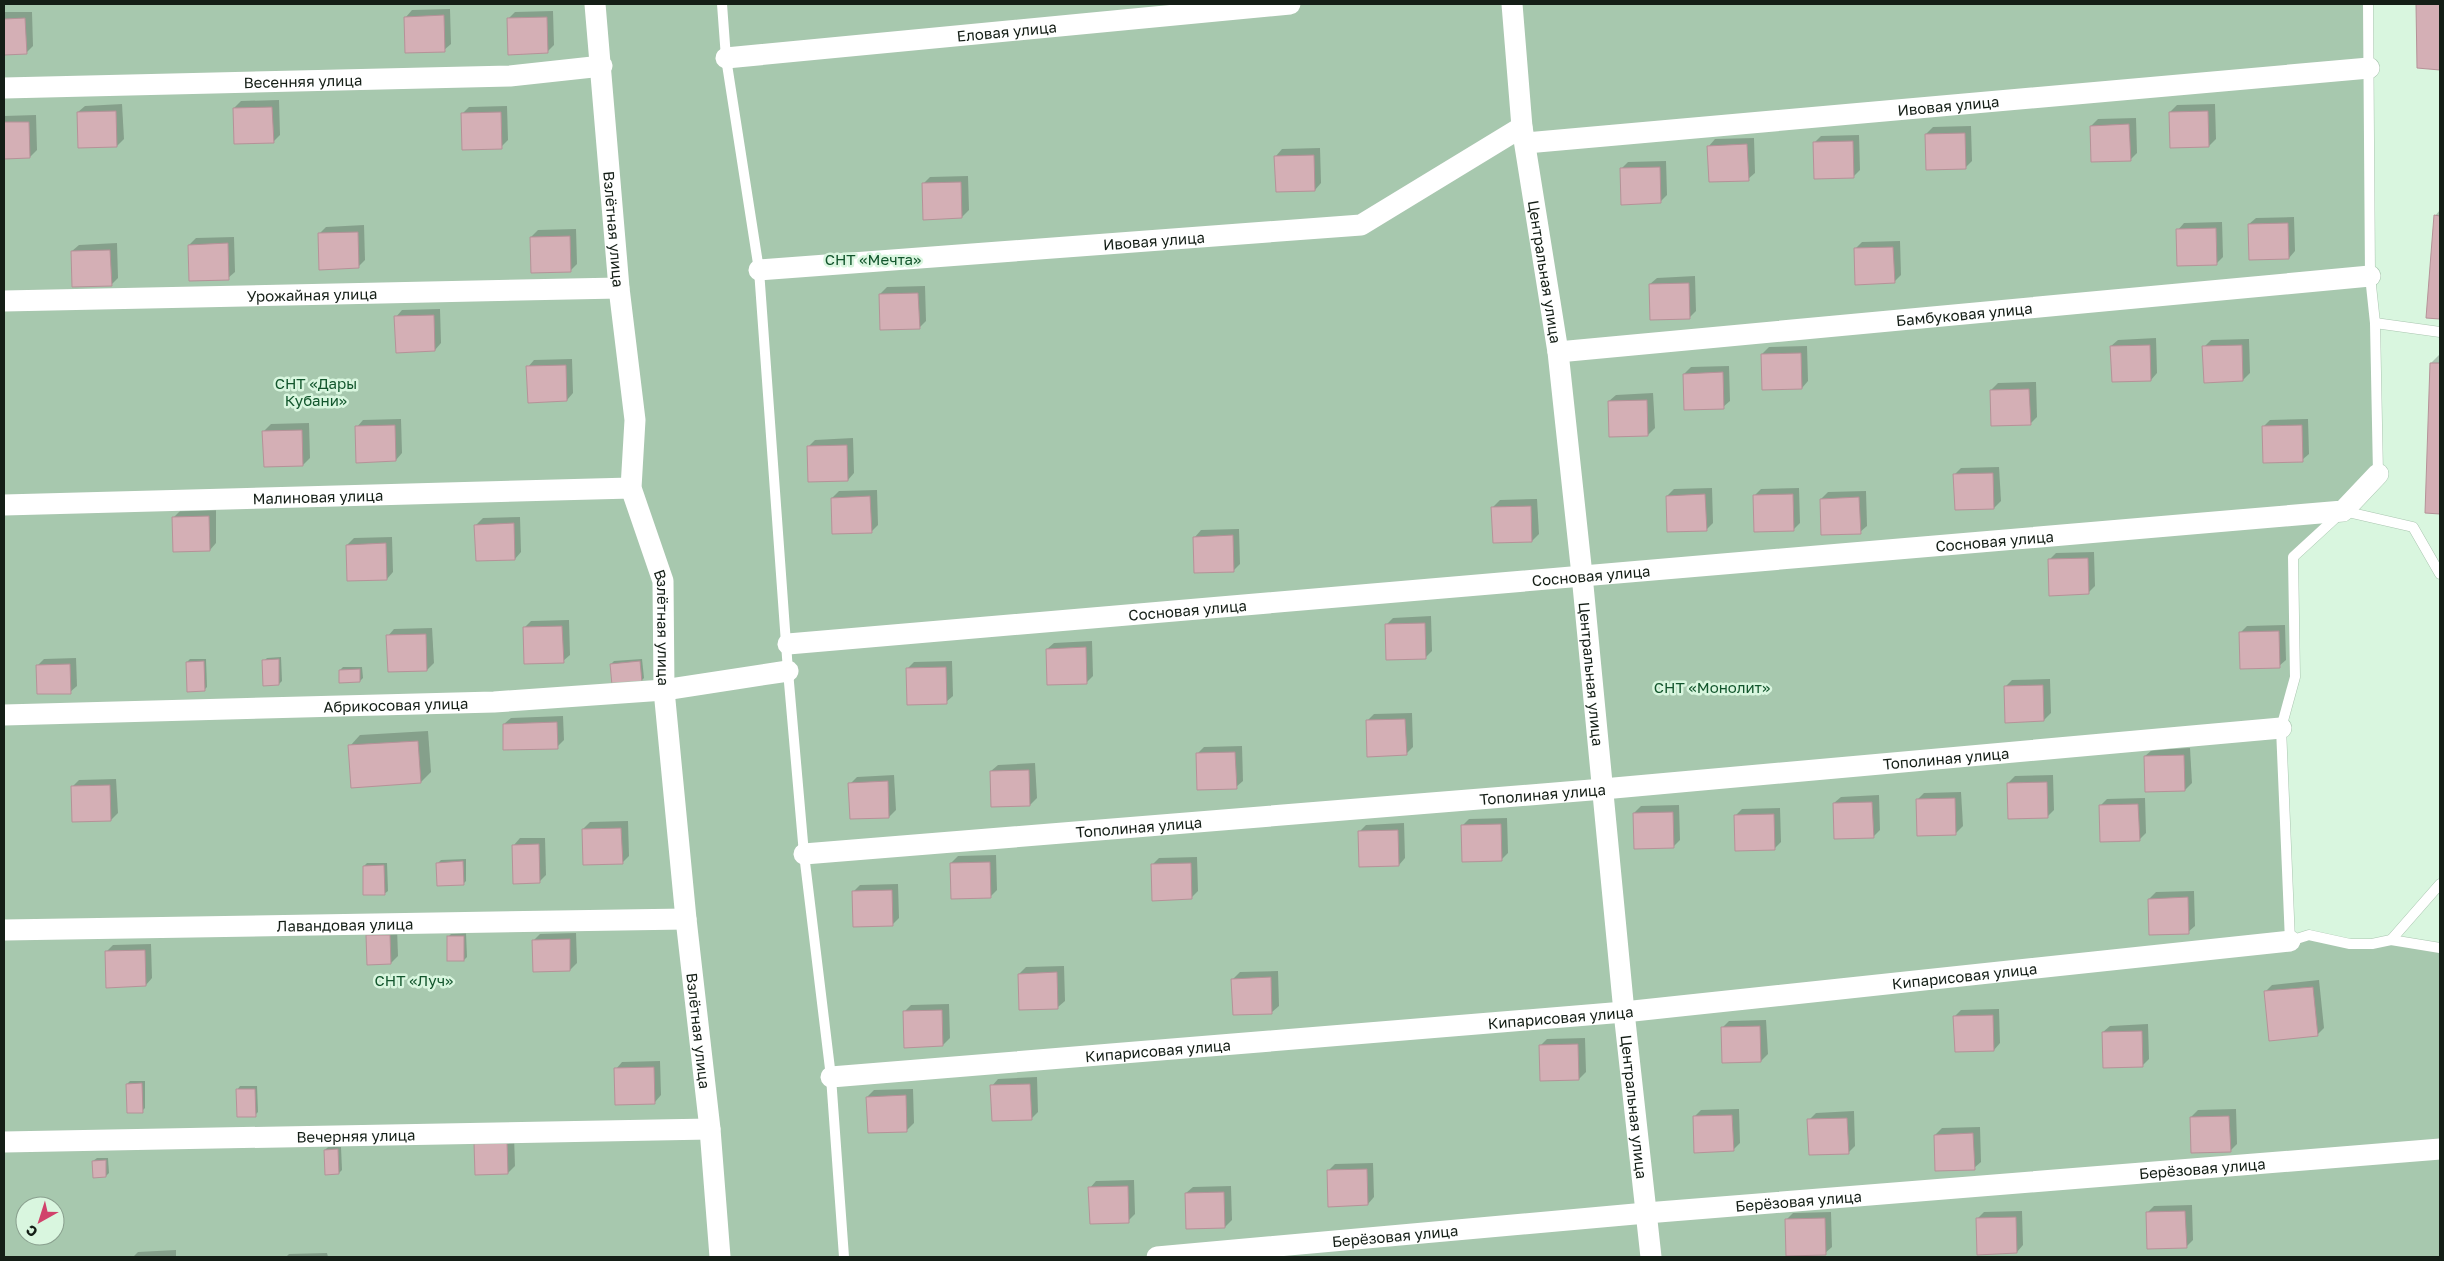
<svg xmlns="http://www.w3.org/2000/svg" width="2444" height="1261" font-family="'Golos Text',sans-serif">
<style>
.green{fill:#a7c8ae;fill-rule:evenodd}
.shadow{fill:#0003}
.building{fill:#d4afb5;stroke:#b59298}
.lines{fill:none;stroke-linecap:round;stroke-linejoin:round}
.lane-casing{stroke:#aac6b0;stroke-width:11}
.street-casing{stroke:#aac6b0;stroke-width:22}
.lane{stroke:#fff;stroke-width:10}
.street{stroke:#fff;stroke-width:21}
.labels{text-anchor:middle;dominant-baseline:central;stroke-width:5;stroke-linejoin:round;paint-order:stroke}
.street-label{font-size:15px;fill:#141e16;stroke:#d9f6df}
.park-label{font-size:15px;fill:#12552c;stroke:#d9f6df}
</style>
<rect width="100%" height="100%" fill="#d9f6df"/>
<path class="green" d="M4,4H2368L2378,474L2293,558L2295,677L2281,728L2290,941L2309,935L2372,944L2440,948V1257H4ZM25,1206H55V1236H25Z"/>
<g class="shadow">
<path d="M2417,4H2440V68L2418,66Z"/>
<path d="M450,9L451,44L444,50L406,17L412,10Z"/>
<path d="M553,11L554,45L547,52L508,19L515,12Z"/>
<path d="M4,12H32L33,46L26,53L4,54Z"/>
<path d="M279,100L280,135L273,142L234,108L241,101Z"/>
<path d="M122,104L124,139L117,146L78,112L85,106Z"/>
<path d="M2215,104L2216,139L2209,146L2170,112L2177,105Z"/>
<path d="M507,106L508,140L501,147L462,114L469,107Z"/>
<path d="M36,115L37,150L30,157L4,158V116Z"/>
<path d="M2136,118L2137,153L2130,160L2091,126L2098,119Z"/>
<path d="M1971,126L1972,161L1965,168L1926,134L1933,127Z"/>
<path d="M1859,135L1860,170L1854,176L1814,143L1821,136Z"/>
<path d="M1754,138L1755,173L1748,179L1709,146L1715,139Z"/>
<path d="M1320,148L1321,183L1315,190L1276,156L1282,149Z"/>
<path d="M1666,161L1667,195L1660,202L1621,169L1628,162Z"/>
<path d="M968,176L969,210L962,217L923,184L930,177Z"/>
<path d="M2440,210V318L2427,317L2435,216Z"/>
<path d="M2294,217L2295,251L2289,258L2249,224L2256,218Z"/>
<path d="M2222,222L2223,257L2217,263L2178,230L2184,223Z"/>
<path d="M364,225L365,260L358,267L319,234L326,227Z"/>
<path d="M576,229L577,264L570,271L531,237L538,230Z"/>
<path d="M234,237L235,272L228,278L189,245L196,238Z"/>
<path d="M1900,241L1901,275L1894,282L1855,249L1862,242Z"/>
<path d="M117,243L118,278L111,285L72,251L79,245Z"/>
<path d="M1695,276L1696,311L1689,318L1650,284L1657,278Z"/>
<path d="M925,286L926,321L919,328L880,294L887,287Z"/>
<path d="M440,309L441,343L435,350L396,317L402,310Z"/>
<path d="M2156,338L2157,373L2151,380L2111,346L2118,340Z"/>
<path d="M2249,339L2250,373L2243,380L2204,347L2211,340Z"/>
<path d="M1807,346L1808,381L1802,388L1762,354L1769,347Z"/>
<path d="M2440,354V512H2427L2431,363Z"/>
<path d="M572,359L573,393L567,400L528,367L534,360Z"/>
<path d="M1729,366L1730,401L1723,407L1684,374L1691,367Z"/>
<path d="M2036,382L2037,417L2030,424L1991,390L1998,383Z"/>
<path d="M1653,393L1655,428L1648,435L1609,401L1616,395Z"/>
<path d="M401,419L402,453L396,460L357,427L363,420Z"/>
<path d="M2308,419L2309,454L2302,460L2263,427L2270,420Z"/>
<path d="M309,423L310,458L303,465L264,431L271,424Z"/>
<path d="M853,438L854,473L848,480L809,446L815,440Z"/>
<path d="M1999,467L2001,501L1994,508L1955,474L1961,468Z"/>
<path d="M1712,488L1713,523L1706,530L1667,496L1674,489Z"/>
<path d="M1799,488L1800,523L1793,530L1754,496L1761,489Z"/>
<path d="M877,490L878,525L871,532L832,498L839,491Z"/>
<path d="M1866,491L1867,526L1860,532L1821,499L1828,492Z"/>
<path d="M1537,499L1539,534L1532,541L1493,507L1500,500Z"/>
<path d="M216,510V543L210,550L173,518L180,511Z"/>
<path d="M520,517L521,552L515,559L476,525L483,518Z"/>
<path d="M1239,529L1240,564L1234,570L1195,537L1201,530Z"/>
<path d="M392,537L393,572L387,579L347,545L354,538Z"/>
<path d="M2094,552L2095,586L2088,593L2049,560L2056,553Z"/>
<path d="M1431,616L1432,651L1425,658L1386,625L1393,618Z"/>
<path d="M569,620L570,655L563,661L524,628L531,621Z"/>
<path d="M2285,625L2286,660L2279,666L2240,633L2247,626Z"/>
<path d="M432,628L434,663L427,670L388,636L394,629Z"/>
<path d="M1092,641L1093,676L1087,682L1047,649L1054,643Z"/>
<path d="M281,657L282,681L279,684L264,661L267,658Z"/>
<path d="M76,658L77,686L70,692L37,666L44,659Z"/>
<path d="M190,659H206L207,687L204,690L187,662Z"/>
<path d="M642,659L644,678L641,681L611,664L614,661Z"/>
<path d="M952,661L953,696L946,702L907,669L914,662Z"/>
<path d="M343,667H362L363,678L360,681L340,670Z"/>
<path d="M2050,679L2051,713L2044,720L2005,687L2012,680Z"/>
<path d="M1412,713L1413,747L1406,754L1367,721L1374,714Z"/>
<path d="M563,716L564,740L557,747L504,724L511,718Z"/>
<path d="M428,731L431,772L421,782L350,746L360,735Z"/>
<path d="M1242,746L1243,781L1236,787L1197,754L1204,747Z"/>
<path d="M2190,748L2192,783L2185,790L2145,756L2152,750Z"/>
<path d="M1035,763L1037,798L1030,805L991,771L998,765Z"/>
<path d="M894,775L896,810L889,817L850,784L857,777Z"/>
<path d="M2053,775L2054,810L2047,817L2008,783L2015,776Z"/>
<path d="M116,779L118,813L111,820L72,787L79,780Z"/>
<path d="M1961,792L1963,826L1956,833L1917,800L1924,793Z"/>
<path d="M1879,795L1880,830L1873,837L1834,803L1841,797Z"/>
<path d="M2145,798L2146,833L2139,840L2100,806L2107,799Z"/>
<path d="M1679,805L1680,840L1673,847L1634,813L1641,806Z"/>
<path d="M1780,808L1781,842L1774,849L1735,816L1742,809Z"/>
<path d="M1507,818L1508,853L1501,860L1462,826L1469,819Z"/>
<path d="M628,821L629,856L622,863L583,829L590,822Z"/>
<path d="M1404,823L1405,858L1399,865L1359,832L1366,825Z"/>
<path d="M520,838H545L546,875L539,882L514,845Z"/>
<path d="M996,855L997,890L990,897L951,863L958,856Z"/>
<path d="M1197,857L1198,891L1191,898L1152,865L1159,858Z"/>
<path d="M466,859V881L463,884L438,863L441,860Z"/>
<path d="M367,863H387L388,891L384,894L364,866Z"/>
<path d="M898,884L899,918L892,925L853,892L860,885Z"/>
<path d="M2194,891L2195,926L2188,932L2149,899L2156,892Z"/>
<path d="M397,928L398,956L391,963L367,936L374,929Z"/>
<path d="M466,933L467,957L464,960L448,937L451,934Z"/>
<path d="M576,933L577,963L570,970L533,941L540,934Z"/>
<path d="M151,944L152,978L146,985L106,952L113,945Z"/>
<path d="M1064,966L1065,1001L1058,1007L1019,974L1026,967Z"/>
<path d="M1278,971L1279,1006L1272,1012L1233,979L1240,972Z"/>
<path d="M2319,980L2324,1028L2317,1035L2266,991L2272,985Z"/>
<path d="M949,1004L950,1038L943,1045L904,1012L911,1005Z"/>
<path d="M1999,1009L2000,1043L1994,1050L1955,1016L1961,1010Z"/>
<path d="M1766,1020L1768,1054L1761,1061L1722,1028L1729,1021Z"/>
<path d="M2148,1024L2149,1059L2142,1066L2103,1032L2110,1026Z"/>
<path d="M1585,1038L1586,1072L1579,1079L1540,1046L1547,1039Z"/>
<path d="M660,1061L661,1095L655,1102L616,1069L622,1062Z"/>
<path d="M1037,1077L1038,1112L1031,1119L992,1086L998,1079Z"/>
<path d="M130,1081H145V1108L142,1111L127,1084Z"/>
<path d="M240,1086H257L258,1112L255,1115L237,1090Z"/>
<path d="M913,1089L914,1123L907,1130L867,1097L874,1090Z"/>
<path d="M1739,1109L1740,1143L1733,1150L1694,1117L1701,1110Z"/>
<path d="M2236,1109L2237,1144L2230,1151L2191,1117L2198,1110Z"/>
<path d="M1854,1111L1855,1146L1848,1153L1809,1120L1816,1113Z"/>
<path d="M1980,1127L1981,1162L1974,1168L1935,1135L1942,1128Z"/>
<path d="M514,1136L515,1166L508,1173L476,1174Z"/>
<path d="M328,1147H341L342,1170L339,1173L325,1150Z"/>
<path d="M97,1158H108L109,1173L106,1176L93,1161Z"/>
<path d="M1373,1163L1374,1197L1368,1204L1328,1171L1335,1164Z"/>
<path d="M1134,1180L1135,1214L1128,1221L1090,1188L1096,1181Z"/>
<path d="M1231,1186L1232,1220L1225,1227L1186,1193L1193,1187Z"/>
<path d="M2192,1205L2193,1240L2186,1247L2147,1213L2154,1206Z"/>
<path d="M2022,1211L2023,1245L2017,1252L1977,1219L1984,1212Z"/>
<path d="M1831,1212L1832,1247L1825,1253L1786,1220L1793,1213Z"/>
<path d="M176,1250V1257H133L138,1252Z"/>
<path d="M327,1253L328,1257H286L289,1254Z"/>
</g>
<g class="building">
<path d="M2416,4H2440V70L2417,68Z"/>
<path d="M444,15L445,52L405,53L404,17Z"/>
<path d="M547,17L548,53L508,55L507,18Z"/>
<path d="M25,18L27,54L4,55V19Z"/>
<path d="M272,107L274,143L234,144L233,108Z"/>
<path d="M116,111L117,147L78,148L77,112Z"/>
<path d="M2208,111L2209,147L2170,148L2169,112Z"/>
<path d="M501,112L502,149L462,150L461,113Z"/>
<path d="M4,122H29L30,158L4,159Z"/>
<path d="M2129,124L2131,161L2091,162L2090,126Z"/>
<path d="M1965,133L1966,169L1926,170L1925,134Z"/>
<path d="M1853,141L1854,178L1814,179L1813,142Z"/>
<path d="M1747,144L1749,181L1709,182L1707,146Z"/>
<path d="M1314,155L1315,191L1276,192L1274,156Z"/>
<path d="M1660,167L1661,203L1621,205L1620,168Z"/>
<path d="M961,182L962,218L923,220L922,183Z"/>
<path d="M2434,215L2440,216V319L2426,318Z"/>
<path d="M2288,223L2289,259L2249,260L2248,224Z"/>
<path d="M2216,228L2217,265L2177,266L2176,229Z"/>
<path d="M358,232L359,268L319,270L318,233Z"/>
<path d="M570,236L571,272L531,273L530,237Z"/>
<path d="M228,243L229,280L189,281L188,245Z"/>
<path d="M1893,247L1895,283L1855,285L1854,248Z"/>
<path d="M110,250L112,286L72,287L71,251Z"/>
<path d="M1689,283L1690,319L1650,320L1649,284Z"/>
<path d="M918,293L920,329L880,330L879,294Z"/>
<path d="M434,315L435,351L396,353L394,316Z"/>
<path d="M2150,345L2151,381L2112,382L2110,346Z"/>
<path d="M2242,345L2243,381L2204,383L2202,346Z"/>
<path d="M1801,353L1802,389L1762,390L1761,354Z"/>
<path d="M2430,363H2440V514L2425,513Z"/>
<path d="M566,365L567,401L528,403L526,366Z"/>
<path d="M1723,372L1724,409L1684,410L1683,374Z"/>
<path d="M2029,389L2031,425L1991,426L1990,390Z"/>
<path d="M1647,400L1648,436L1609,437L1608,401Z"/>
<path d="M395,425L396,461L356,463L355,426Z"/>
<path d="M2302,425L2303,462L2263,463L2262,426Z"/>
<path d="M302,430L303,466L264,467L262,431Z"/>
<path d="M847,445L848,481L808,482L807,446Z"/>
<path d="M1993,473L1994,509L1955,510L1953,474Z"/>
<path d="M1705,494L1707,531L1667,532L1666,496Z"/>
<path d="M1793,494L1794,531L1754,532L1753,495Z"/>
<path d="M870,496L872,533L832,534L831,498Z"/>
<path d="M1859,497L1861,534L1821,535L1820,499Z"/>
<path d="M1531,506L1532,542L1493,543L1491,507Z"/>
<path d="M209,516L210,551L173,552L172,517Z"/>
<path d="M514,523L515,560L476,561L474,525Z"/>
<path d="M1233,535L1234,572L1194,573L1193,537Z"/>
<path d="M386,543L387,580L347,581L346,545Z"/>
<path d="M2088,558L2089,594L2049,596L2048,559Z"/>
<path d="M1425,623L1426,659L1386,660L1385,624Z"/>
<path d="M562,626L564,663L524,664L523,627Z"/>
<path d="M2279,631L2280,668L2240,669L2239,632Z"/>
<path d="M426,634L427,671L388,672L386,635Z"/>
<path d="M1086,647L1087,684L1047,685L1046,649Z"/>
<path d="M279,659V685L263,686L262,660Z"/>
<path d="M204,661L205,691L187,692L186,662Z"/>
<path d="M640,661L642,682L612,685L610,664Z"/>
<path d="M70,664L71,694H37L36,665Z"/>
<path d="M946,667L947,704L907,705L906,668Z"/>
<path d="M360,669V682L339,683V670Z"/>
<path d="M2043,685L2044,721L2005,723L2004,686Z"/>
<path d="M1405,719L1407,755L1367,757L1366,720Z"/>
<path d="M557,722L558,749L503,750V724Z"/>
<path d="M418,741L421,783L351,788L348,745Z"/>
<path d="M1235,752L1237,789L1197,790L1196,753Z"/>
<path d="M2184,755L2185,791L2145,792L2144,756Z"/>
<path d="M1029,770L1030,806L991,807L990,771Z"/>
<path d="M888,781L889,818L850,819L848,783Z"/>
<path d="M2047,782L2048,818L2008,819L2007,783Z"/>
<path d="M110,785L111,821L72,822L71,786Z"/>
<path d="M1955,798L1956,835L1917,836L1916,799Z"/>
<path d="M1872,802L1874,838L1834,839L1833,803Z"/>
<path d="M2138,804L2140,841L2100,842L2099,805Z"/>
<path d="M1673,812L1674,848L1634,849L1633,813Z"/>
<path d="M1774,814L1775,850L1735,851L1734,815Z"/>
<path d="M1501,824L1502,861L1462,862L1461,825Z"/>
<path d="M621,828L623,864L583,865L582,829Z"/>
<path d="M1398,830L1399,866L1359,867L1358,831Z"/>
<path d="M539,844L540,883L513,884L512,845Z"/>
<path d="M463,861L464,885L437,886L436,863Z"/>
<path d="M990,862L991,898L951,899L950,863Z"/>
<path d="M1191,863L1192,899L1152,901L1151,864Z"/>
<path d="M384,865L385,895H363V866Z"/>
<path d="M892,890L893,926L853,927L852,891Z"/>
<path d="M2188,897L2189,934L2149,935L2148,899Z"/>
<path d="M366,935H390L391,964L367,965Z"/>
<rect x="447" y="936" width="17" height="25"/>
<path d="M570,939V971L533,972L532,940Z"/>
<path d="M145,950L146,986L106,988L105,951Z"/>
<path d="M1057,972L1058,1009L1019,1010L1018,974Z"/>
<path d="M1271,977L1272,1014L1233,1015L1231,979Z"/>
<path d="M2313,987L2318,1036L2269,1041L2264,991Z"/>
<path d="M942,1010L943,1046L904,1048L903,1011Z"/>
<path d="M1993,1015L1994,1051L1955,1052L1953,1016Z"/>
<path d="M1760,1026L1761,1062L1722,1063L1721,1027Z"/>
<path d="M2142,1031L2143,1067L2103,1068L2102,1032Z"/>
<path d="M1578,1044L1579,1080L1540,1081L1539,1045Z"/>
<path d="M654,1067L655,1104L615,1105L614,1068Z"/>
<path d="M142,1083L143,1113H127L126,1084Z"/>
<path d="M1030,1084L1032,1120L992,1121L990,1085Z"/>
<path d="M236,1089H255L256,1117H237Z"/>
<path d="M906,1095L907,1132L868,1133L866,1097Z"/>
<path d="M1732,1115L1734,1151L1694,1153L1693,1116Z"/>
<path d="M2229,1116L2231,1152L2191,1153L2190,1117Z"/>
<path d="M1847,1118L1849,1154L1809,1155L1807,1119Z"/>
<path d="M1973,1133L1975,1170L1935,1171L1934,1135Z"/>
<path d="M507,1142L508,1174L475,1175L474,1143Z"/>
<path d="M338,1149L339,1174L325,1175L324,1150Z"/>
<path d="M106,1160V1177L93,1178L92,1161Z"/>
<path d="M1367,1169L1368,1205L1328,1207L1327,1170Z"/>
<path d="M1128,1186L1129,1223L1090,1224L1088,1187Z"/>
<path d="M1224,1192L1225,1228L1186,1229L1185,1193Z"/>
<path d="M2185,1211L2187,1248L2147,1249L2146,1212Z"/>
<path d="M2016,1217L2017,1253L1977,1255L1976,1218Z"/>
<path d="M1825,1218L1826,1255L1786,1256L1785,1219Z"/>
</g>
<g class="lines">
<g class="lane-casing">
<g id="lane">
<path d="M722,4L726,58L759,270L788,671L804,854L831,1077L844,1257"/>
<path d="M2368,4L2370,276L2375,323L2378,474"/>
<path d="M2375,323L2440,332"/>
<path d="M2440,574L2413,527L2343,511L2293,557L2295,677L2281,728L2290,941L2309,935L2350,944H2372L2391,940L2440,948"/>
<path d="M2391,940L2440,884"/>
</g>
</g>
<g class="street-casing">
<g id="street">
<path id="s1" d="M595,4L619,288L635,420L631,488L663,581L664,690L686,919L710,1129L720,1257"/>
<path id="s2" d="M1512,4L1522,127L1558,352L1582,575L1624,1012L1651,1257"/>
<path id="s3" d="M726,58L1290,4"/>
<path id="s4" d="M4,88L510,76L602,66"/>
<path id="s5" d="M1526,143L2369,68"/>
<path id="s6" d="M759,270L1361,225L1522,127"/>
<path id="s7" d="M4,301L619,288"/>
<path id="s8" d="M1558,352L2370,276"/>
<path id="s9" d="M4,505L631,488"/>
<path id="s10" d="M788,644L2343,511L2378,474"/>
<path id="s11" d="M4,715L494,702L664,690L788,671"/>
<path id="s12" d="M804,854L1603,789L2281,728"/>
<path id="s13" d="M4,930L686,919"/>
<path id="s14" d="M831,1077L1624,1012L2290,941"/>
<path id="s15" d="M4,1142L710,1129"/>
<path id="s16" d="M1157,1257L1646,1213L2440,1149"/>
</g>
</g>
<use href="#lane" class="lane"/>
<use href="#street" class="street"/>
</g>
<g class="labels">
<g class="street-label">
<text stroke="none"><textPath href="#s3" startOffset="282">Еловая улица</textPath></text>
<text stroke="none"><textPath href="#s4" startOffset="299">Весенняя улица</textPath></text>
<text stroke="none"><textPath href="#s5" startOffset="424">Ивовая улица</textPath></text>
<text stroke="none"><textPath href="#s1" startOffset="226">Взлётная улица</textPath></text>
<text stroke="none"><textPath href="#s6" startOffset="396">Ивовая улица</textPath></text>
<text stroke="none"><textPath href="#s2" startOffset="270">Центральная улица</textPath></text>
<text stroke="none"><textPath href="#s7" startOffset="308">Урожайная улица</textPath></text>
<text stroke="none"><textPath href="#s8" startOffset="408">Бамбуковая улица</textPath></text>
<text stroke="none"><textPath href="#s9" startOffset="314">Малиновая улица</textPath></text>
<text stroke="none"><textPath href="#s10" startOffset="1211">Сосновая улица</textPath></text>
<text stroke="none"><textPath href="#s10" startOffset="806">Сосновая улица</textPath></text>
<text stroke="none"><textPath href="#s10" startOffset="401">Сосновая улица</textPath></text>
<text stroke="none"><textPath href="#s1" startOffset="631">Взлётная улица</textPath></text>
<text stroke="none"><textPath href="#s2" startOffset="675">Центральная улица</textPath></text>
<text stroke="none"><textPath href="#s11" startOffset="392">Абрикосовая улица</textPath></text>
<text stroke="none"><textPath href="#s12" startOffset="1146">Тополиная улица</textPath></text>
<text stroke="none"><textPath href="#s12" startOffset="741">Тополиная улица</textPath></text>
<text stroke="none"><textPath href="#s12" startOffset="336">Тополиная улица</textPath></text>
<text stroke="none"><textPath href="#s13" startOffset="341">Лавандовая улица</textPath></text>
<text stroke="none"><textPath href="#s14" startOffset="1138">Кипарисовая улица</textPath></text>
<text stroke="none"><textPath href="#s14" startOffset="732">Кипарисовая улица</textPath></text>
<text stroke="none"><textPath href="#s1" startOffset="1036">Взлётная улица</textPath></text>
<text stroke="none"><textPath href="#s14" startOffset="328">Кипарисовая улица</textPath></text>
<text stroke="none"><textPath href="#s2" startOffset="1110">Центральная улица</textPath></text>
<text stroke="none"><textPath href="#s15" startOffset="352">Вечерняя улица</textPath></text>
<text stroke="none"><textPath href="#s16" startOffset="1049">Берёзовая улица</textPath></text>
<text stroke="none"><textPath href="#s16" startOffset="644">Берёзовая улица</textPath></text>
<text stroke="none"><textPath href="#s16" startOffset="239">Берёзовая улица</textPath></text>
</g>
<g class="park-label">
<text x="873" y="259">СНТ «Мечта»</text>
<text x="316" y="383">СНТ «Дары<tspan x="316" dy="17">Кубани»</tspan></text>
<text x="1712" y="687">СНТ «Монолит»</text>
<text x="414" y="980">СНТ «Луч»</text>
</g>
</g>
<rect width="2444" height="1261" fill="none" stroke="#141e16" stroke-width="10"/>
<g transform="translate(40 1221) rotate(219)"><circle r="24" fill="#d9f6df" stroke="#8aa08f"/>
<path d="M0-4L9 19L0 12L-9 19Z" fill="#d1426b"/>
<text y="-8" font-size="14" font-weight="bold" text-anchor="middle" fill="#141e16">С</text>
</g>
</svg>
